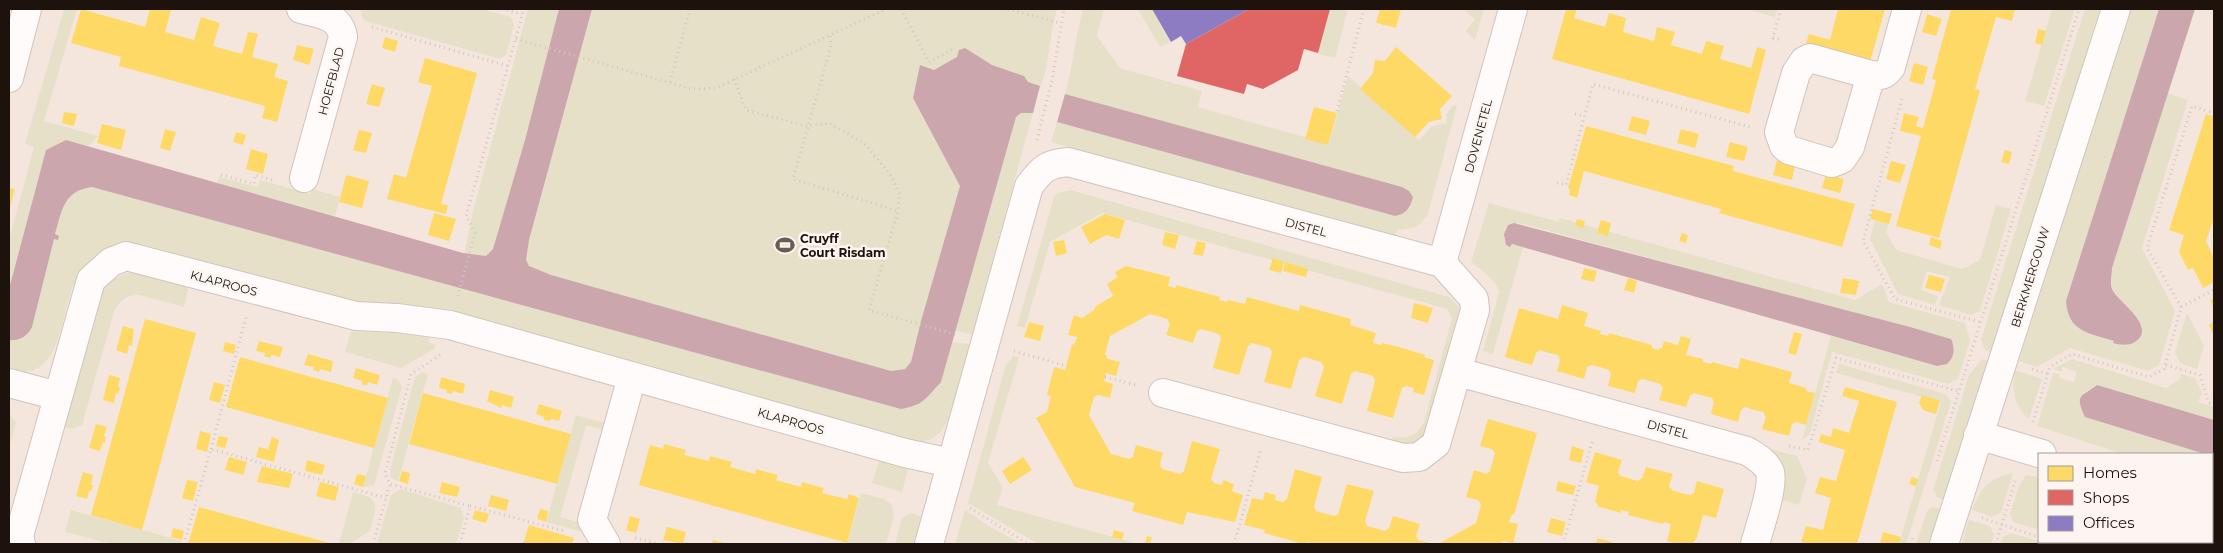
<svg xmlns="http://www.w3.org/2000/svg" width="2223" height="553" font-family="Montserrat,sans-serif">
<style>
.green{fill:#e7e0c8}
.water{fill:#cca6ad}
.homes{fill:#ffd966}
.shops{fill:#e06666}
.offices{fill:#8e7cc3}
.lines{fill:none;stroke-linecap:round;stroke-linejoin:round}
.minor-casing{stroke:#d1c3bb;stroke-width:30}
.tertiary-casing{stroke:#d1c3bb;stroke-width:30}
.path{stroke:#cdc8c5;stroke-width:3;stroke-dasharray:1 4;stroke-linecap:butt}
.minor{stroke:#fefbfa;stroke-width:28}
.tertiary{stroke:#fefbfa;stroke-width:28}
.labels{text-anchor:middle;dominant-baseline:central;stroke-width:5;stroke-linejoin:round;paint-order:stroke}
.street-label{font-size:12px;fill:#1e130c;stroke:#fcf5f1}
.poi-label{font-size:12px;font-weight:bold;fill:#1e130c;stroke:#fcf5f1;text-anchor:start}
</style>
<rect width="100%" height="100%" fill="#f5e6dd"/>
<g class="green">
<path d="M64,9H77L44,121L98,136L89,146L66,140L9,289V240L34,147L25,144Z"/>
<path d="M362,9H481L511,17L514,25L506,55L500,59L365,21L361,15Z"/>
<path d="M528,9H1057L1052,30L1046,70L1039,91L990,78L907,376L464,255L473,211Z"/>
<path d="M1083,9H1104L1097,36L1120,68L1202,91L1198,107L1329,144L1348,76L1419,140L1432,126L1447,123L1446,115L1452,106L1457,105L1428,214L1420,224L1412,228L1397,230L1395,237L1051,142L1057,122L1395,216L1409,191L1065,94C1073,65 1075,37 1083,9Z"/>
<path d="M1138,9H1152L1170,42L1160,47Z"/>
<path d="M1329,9H1348L1335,58L1318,54Z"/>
<path d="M1463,9H1484L1475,40L1466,31L1475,19Z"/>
<path d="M1747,9H1777L1775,17Z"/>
<path d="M2052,9H2075L2044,106L2025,101Z"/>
<path d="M2085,9H2100L1992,352L1985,350L1981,340Z"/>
<path d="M2130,9H2159L2066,301C2068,332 2089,333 2114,341V343C2120,345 2129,346 2135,342C2157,327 2116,301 2112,288C2110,282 2112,274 2112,268L2167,93L2188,100L2142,248L2175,311L2159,365L2148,371L2070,348L2037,367L2019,361Z"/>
<path d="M1027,112L1033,113L972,335L955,330L1016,117L1021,113Z"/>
<path d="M219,177L257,187L260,180L310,194L312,189L340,197L335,216L217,183Z"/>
<path d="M92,187L455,285L941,382L952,342L970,344C964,368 956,425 933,438C926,442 918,442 910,441L620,358L425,307L354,303L142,244C128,245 113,246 101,253C90,259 80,271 75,281C60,314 62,385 9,370V340H16L54,239L58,240V236L55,235C61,211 63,191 92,187Z"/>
<path d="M1070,190L1449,297L1461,309L1462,314L1424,437C1413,445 1405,446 1391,444L1393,437C1408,439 1417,436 1424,422L1452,318L1447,309L1102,213L1050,242L1025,328L1017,326L1054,197L1057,193Z"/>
<path d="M1489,203L1559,222L1560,218L1855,300L1882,284L1889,302L1965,323L1970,341L1958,379L1948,384L1832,352L1811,430L1808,436L1802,440L1831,336L1937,366L1950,361L1954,347L1951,339L1519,223L1508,225L1504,234L1511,244L1523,247L1493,354L1483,351L1499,292C1496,279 1481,270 1471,262Z"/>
<path d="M1996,205L2011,209L1980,311L1971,315L1939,305L1950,277L1927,271L1921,290L1938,296L1935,305L1898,294L1870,239L1875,221L1889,224L1886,232L1896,250L1962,269L1980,260Z"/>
<path d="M132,272L185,285L188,290L184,307L139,295C126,295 119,301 114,312L82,425L73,429L64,427L101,294C108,281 119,275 132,272Z"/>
<path d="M2187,313L2204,346L2197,369L2180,363L2175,352Z"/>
<path d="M351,331C378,334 404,331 430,336L428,342L436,345L434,349L401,368L345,352Z"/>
<path d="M1014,356L1019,358L988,463L1003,488L997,505L1138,544H1038L968,503L1006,364Z"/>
<path d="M1982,359L1990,361L1945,500L1937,497L1933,490L1969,375Z"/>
<path d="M2072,359L2166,388L2180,379L2181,374L2195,378L2202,392L2198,402L2214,407V420L2097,385L2083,393L2085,417L2206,454H2123L2037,426L2053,373L2060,374L2059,378L2074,382L2077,372L2063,367L2061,372L2053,369Z"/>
<path d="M1839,364L1946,394L1951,402L1906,544H1899L1941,402L1836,373Z"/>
<path d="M2015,370L2042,379L2029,419C2014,406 2011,389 2015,370Z"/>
<path d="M423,372L428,374L398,481L391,478L390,470L415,376Z"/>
<path d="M393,378L398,380L402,387L374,485L363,487Z"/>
<path d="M9,414L16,422L9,448Z"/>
<path d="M576,415L609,424L605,430L586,425L560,517L582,523L587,533L546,522Z"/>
<path d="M1769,449L1797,456L1807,479L1799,505L1779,499Z"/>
<path d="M879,461L908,469L902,492L872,483Z"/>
<path d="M2013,473L2001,512L1993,517L1972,510C1980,489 1990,477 2013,473Z"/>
<path d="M2026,475L2039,477V530L2013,522L2010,514L2019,486Z"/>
<path d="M401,489L461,508L464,518L456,544H377L391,495Z"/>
<path d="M353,492C383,499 376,505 370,531L349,544H339Z"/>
<path d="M861,493L884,499L892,505L894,516L886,544H847Z"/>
<path d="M1933,507L1942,510L1932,544H1916L1927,511Z"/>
<path d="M71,510L182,541L181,544H112L65,532Z"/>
<path d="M965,510L989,526L1021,544H955Z"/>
<path d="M911,513L923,517L915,544H895L902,518Z"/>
<path d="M1969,520L1990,526L1994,535L1991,544H1962Z"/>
<path d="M2011,533L2048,544H2001L2003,537Z"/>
</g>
<g class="water">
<path d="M559,9H592L529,240L526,260L529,266L551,275L891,371L905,369L911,362L921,321L960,186L913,98L920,65L934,70L957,57L959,50L965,48L992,65L1024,76L1028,82L1040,86L1033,113H1021L1016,117L941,382C926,398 924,405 901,409L92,187C63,191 62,211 55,234L59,236L58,240L54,239L32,327C27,337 19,341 9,340V289L46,150L66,140L463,253L486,256L493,249L525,140Z"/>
<path d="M2159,9H2195L2112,268C2112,276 2109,284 2113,291C2121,304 2157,327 2135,342C2129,346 2120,345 2113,343L2114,341C2089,333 2068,332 2066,301Z"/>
<path d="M1065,94L1402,187L1409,191L1413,197C1410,208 1406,214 1395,216L1057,122Z"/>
<path d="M1514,223L1910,327L1951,339C1955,347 1955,357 1947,364L1937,366L1512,244L1510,247L1506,245L1504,234L1508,225Z"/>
<path d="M2097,385L2214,420V457L2212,454H2205L2085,417C2074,393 2082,397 2097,385Z"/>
</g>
<g class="homes">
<path d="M81,9L145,27L150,9L171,10L165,32L194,40L201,17L220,23L213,46L242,54L248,32L258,34L252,57L278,64L274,77L288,81L277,122L262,118L265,106L119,66L121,57L71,43Z"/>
<path d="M1380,9H1401L1396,28L1376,23Z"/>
<path d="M1566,9H1577L1574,18L1605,27L1609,13L1626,18L1623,32L1654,41L1657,27L1675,32L1671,45L1702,54L1706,41L1724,46L1720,59L1751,68L1757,47L1766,50L1749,114L1552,59Z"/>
<path d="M1838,9H1885L1870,62L1806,44L1809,34L1830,40Z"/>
<path d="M1951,9H2015L2012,21L1996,17L1975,89L1980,90L1939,238L1896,226L1921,136L1900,131L1904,113L1919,117L1916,126L1923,128L1936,80L1932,79Z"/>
<path d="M1927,14L1942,19L1936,36L1922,32Z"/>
<path d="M2038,29L2046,31L2042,45L2035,43Z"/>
<path d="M385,37L398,41L395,52L382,48Z"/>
<path d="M297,45L314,49L309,65L293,60Z"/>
<path d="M1396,47L1452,96L1440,109L1442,119L1429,122L1415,137L1360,89L1373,73L1375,60L1385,61Z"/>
<path d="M425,58L477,73L441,204L448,205L446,214L387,199L394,174L406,178L432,86L418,82Z"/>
<path d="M1914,63L1928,67L1923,85L1909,81Z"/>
<path d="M372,84L385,88L379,107L366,104Z"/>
<path d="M1314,107L1337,113L1328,145L1305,139Z"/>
<path d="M64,112L77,114L74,126L62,123Z"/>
<path d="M2206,114L2214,117V218L2206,241L2214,258V282L2203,288L2193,268L2188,270L2179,252L2184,235L2169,230Z"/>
<path d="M1632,116L1650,121L1646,135L1628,130Z"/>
<path d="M102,124L126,130L121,150L97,143Z"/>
<path d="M1586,126L1734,166L1733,171L1855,204L1842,247L1719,213L1721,209L1584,171L1577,198L1569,195L1570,189L1568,188Z"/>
<path d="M165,129L176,132L170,151L160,148Z"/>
<path d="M1681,129L1699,134L1695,148L1677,143Z"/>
<path d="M359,130L372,133L366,153L353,150Z"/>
<path d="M236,132L246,135L243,145L233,142Z"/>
<path d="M1730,142L1748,147L1744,161L1726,157Z"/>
<path d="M251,149L268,154L263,174L246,169Z"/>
<path d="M2005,150L2012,152L2009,164L2001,162Z"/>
<path d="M1777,160L1795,165L1792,180L1773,175Z"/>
<path d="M1891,161L1906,165L1900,183L1886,179Z"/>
<path d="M1826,174L1844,179L1840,193L1822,188Z"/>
<path d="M346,175L369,181L362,208L339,202Z"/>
<path d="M9,188L15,189L9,211Z"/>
<path d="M1873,209L1892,214L1889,224L1870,219Z"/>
<path d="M434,213L456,219L449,241L428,235Z"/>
<path d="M1105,214L1125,220L1119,239L1106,235L1090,244L1081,227Z"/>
<path d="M1577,219L1585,221L1583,228L1575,225Z"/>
<path d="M1601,220L1611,223L1608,236L1597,233Z"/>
<path d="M1165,232L1179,235L1175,249L1162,245Z"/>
<path d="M1682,233L1688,235L1686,243L1679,241Z"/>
<path d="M1931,237L1942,241L1940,249L1929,245Z"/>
<path d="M1064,240L1067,253L1056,256L1053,242Z"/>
<path d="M1197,241L1206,243L1203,256L1193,254Z"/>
<path d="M1273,258L1284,262L1281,273L1269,270Z"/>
<path d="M1285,262L1308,269L1306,277L1283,271Z"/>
<path d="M1126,266L1170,277L1168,286L1176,288V285L1194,290L1220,297L1219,300L1227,302L1228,300L1245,304L1247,297L1299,311L1300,305L1351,319L1350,325L1376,333L1373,343L1381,345L1382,343L1399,347L1425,355L1424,357L1434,360L1424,395L1413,392L1414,388L1406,386L1402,388L1393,418L1367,411L1375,381L1373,376L1355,371L1351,374L1342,404L1315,396L1324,367L1321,362L1304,357L1299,360L1291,389L1264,382L1272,352L1270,348L1252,343L1248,346L1239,375L1213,368L1221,338L1219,334L1201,329L1197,331L1193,343L1166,335L1170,324L1167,319L1150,314L1110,336L1105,354L1108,359L1120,362L1116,376L1106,373L1104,381L1113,384L1110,398L1098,395L1094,397L1089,415L1111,454L1129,459L1133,457L1136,445L1150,449L1163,453L1160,464L1162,469L1180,474L1184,471L1192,441L1220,449L1211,479L1214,483L1222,485L1223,480L1234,484L1232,491L1243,495L1235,522L1187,512L1183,525L1132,511L1135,503L1075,487L1036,418L1047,412L1051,396L1047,395L1054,367L1065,370L1072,344L1074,345L1077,337L1068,335L1074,315L1082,318L1094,310L1096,306L1113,296L1107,284L1118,277L1115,272Z"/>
<path d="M1584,268L1597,271L1594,282L1581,279Z"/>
<path d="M1929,275L1945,279L1941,292L1925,288Z"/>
<path d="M1628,278L1637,281L1634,293L1624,290Z"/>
<path d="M1843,278L1859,281L1856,295L1840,293Z"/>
<path d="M2214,298V309L2210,300Z"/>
<path d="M1414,303L1433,308L1428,323L1411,318Z"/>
<path d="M1562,305L1588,313L1584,326L1601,331L1600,334L1608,336L1609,333L1652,345V348L1659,350L1660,348H1662L1664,341L1678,345L1681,336L1691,339L1686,355L1703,359V362L1711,364L1712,362L1738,369L1741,358L1792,372L1789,383L1806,388V391L1815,393L1806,425L1796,422L1792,424L1789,436L1762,429L1766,417L1763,412L1754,410L1745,407L1741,410L1738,422L1711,414L1714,402L1712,398L1694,393L1690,396L1686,407L1659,400L1663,388L1660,384L1643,379L1638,381L1635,393L1608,386L1611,374L1609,370L1600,367L1591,365L1587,367L1584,379L1557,371L1560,360L1558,355L1549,353L1540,350L1536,353L1532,365L1505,357L1519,308L1558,319Z"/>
<path d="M145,319L196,333L142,530L91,515Z"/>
<path d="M1029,322L1044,326L1040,341L1024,337Z"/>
<path d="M2214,322V336L2209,325Z"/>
<path d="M123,326L134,329L132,346L129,345L127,354L116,350Z"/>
<path d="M1794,332L1802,334L1796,355L1788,353Z"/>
<path d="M259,341L283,347L280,357L271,355L270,358L264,356L265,353L256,351Z"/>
<path d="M225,342L236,345L234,354L223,351Z"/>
<path d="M308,354L333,361L331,372L320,369L319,372L313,370L314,367L304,365Z"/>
<path d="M240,357L388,398L374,448L226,407Z"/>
<path d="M356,368L380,375L377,385L368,382L367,385H364L362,384V381L353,378Z"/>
<path d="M109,375L120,378L118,387L120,388L118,394L116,393L114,403L103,400Z"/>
<path d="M441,377L465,384L463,394L453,391L452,394L447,393V390L439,388Z"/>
<path d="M214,382L225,385L220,403L209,400Z"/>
<path d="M1845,387L1897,402L1857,544H1809L1801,542L1806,526L1823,530L1831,498L1815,493L1820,477L1836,481L1845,450L1819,442L1821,434L1831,437L1833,428L1849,433L1859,401L1842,396Z"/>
<path d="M490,390L514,397L511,408L502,405L501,408L487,401Z"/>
<path d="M423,393L571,434L557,484L409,444Z"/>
<path d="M1922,395L1940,401L1936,414L1923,410L1919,403Z"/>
<path d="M539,404L562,411L559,421L551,419L550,421L544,420V417L536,414Z"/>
<path d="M1488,419L1537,433L1514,515L1512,514L1509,522L1518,524L1513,544L1504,541L1499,544H1438L1476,523L1481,505L1478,500L1466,497L1474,470L1486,474L1490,471L1495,453L1492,449L1480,446Z"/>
<path d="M96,424L107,427L104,436L106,437L105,443L103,442L100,451L89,448Z"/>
<path d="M200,431L211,434L207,452L196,449Z"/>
<path d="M219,436L228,438L225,448L216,446Z"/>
<path d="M272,437L279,440L274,462L256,457L259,447L274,451L268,449Z"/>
<path d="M664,444L686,450L684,455L709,461L710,456L732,462L730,467L755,474L756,469L778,475L776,480L801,487L802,482L824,488L822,493L847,499L849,494L859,498L847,543L639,485L650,445L663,449Z"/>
<path d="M1572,446L1584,450L1581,463L1569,460Z"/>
<path d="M1595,452L1622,460L1618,472L1620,476L1638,481L1642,478L1646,467L1673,474L1669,486L1672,490L1681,493L1690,495L1694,493L1697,481L1724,489L1716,518L1703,515L1697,537L1693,543L1678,544L1667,541L1671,524L1664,522L1663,524L1628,515L1629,512L1621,510V513L1597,506L1598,504L1595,502L1599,486L1586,482Z"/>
<path d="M229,457L247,462L243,475L225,470Z"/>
<path d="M1023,457L1032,470L1010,484L1002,471Z"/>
<path d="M307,460L325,465L322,475L305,471Z"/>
<path d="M262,466L293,474L289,488L257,482Z"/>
<path d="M1295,469L1322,477L1314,507L1316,511L1334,516L1338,514L1347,484L1374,491L1365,521L1367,526L1385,531L1389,528L1393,516L1420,524L1416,536L1418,540L1433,544H1314L1308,542L1304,544L1264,533L1265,530L1244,525L1252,498L1263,500L1265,492L1276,495L1275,500L1283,502L1287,499Z"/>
<path d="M402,471L410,473L408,484L399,481Z"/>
<path d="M83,472L93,475L91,485H93L92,489L91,491H89L87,499L76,496Z"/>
<path d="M357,474L366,476L363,487L354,484Z"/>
<path d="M1912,477L1918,479L1916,486L1909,484Z"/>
<path d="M187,480L198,482L193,501L182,498Z"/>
<path d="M1558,481L1576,486L1573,495L1556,491Z"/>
<path d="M320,482L339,487L335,501L316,496Z"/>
<path d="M442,482L460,487L457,497L439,493Z"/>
<path d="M491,495L509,500L506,511L488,506Z"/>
<path d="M199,507L333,544H188Z"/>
<path d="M540,509L548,511L546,522L537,519Z"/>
<path d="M475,510L489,514L486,523L472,519Z"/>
<path d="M630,516L640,519L636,533L626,530Z"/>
<path d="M1551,518L1566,522L1562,536L1547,532Z"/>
<path d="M529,525L574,538L572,544H523Z"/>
<path d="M667,527L686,532L683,544L663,540Z"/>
<path d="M173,528L184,531L182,540L171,537Z"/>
<path d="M1114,530L1124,533L1122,540L1112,537Z"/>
<path d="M1883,532L1901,537L1899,544H1880Z"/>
<path d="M1147,536L1152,537L1150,544H1145Z"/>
<path d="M1597,538L1612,542L1611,544H1596Z"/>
<path d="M713,540L728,544H712Z"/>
<path d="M2127,542H2135L2136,544H2118Z"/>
<path d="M2170,542L2179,544H2156V543Z"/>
<rect x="2199" y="542" width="15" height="2"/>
</g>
<path class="shops" d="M1249,9H1330L1318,53L1304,49L1298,70L1263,89L1247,84L1244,94L1177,76L1186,44Z"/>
<path class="offices" d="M1152,9H1249L1186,44L1181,36L1171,42Z"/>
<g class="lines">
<g class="minor-casing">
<g id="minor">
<path d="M301,9C319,14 340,15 343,37L304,178"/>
<path d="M1871,75L1850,147L1842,159L1832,163L1789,150L1784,146L1779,132L1796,73L1804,61L1810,58L1871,75C1880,76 1885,76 1891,67L1907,9"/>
<path d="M9,78L27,9"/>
<path d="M1442,263L1513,9"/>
<path d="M1458,372L1747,451C1755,456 1766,462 1770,472C1774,487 1759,529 1755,544"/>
<path d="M9,383L58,396"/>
<path d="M1978,435L2042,454"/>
<path d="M2212,501H2214"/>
<path d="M21,544L19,536L91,280L111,262L126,256L356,316L397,318L450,325L905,453L951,463"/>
<path d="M606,544L592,520L632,377"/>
<path d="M929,544L1029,186C1042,169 1046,164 1068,162L1442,263L1474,299L1475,310L1436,444L1419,457L1403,458L1163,393"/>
</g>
</g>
<g class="tertiary-casing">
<path id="tertiary" d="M1944,544L2116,9"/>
</g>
<g class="path">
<path d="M502,9L522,14"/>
<path d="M901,9L929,62L953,49"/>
<path d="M1008,9L1060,23"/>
<path d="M1416,9V10"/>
<path d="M1781,9L1773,38L1782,40"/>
<path d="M372,27L508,66"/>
<path d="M830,36L831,46L793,179L898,211"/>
<path d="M516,39L692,89L716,88L886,9"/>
<path d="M734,79L746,110L807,126L829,123L864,143L890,174L899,193L898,211L869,310L957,335"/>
<path d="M670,82L690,9"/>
<path d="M1902,99L1863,241L1895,299L1980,322"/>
<path d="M1337,111L1364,9"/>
<path d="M1575,114L1584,116"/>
<path d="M1037,140L1052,80L1064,9"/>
<path d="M221,175L254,184L255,175L276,181"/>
<path d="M1557,183L1566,185L1593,84L1750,127"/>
<path d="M458,296L475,233L466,216L524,9"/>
<path d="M2181,307L2147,248L2192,106L2214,113"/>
<path d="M1014,351L1066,366"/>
<path d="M440,355L411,374L385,474L390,484L470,506L460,544"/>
<path d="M2166,365L2200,375L2209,403L2214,404"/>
<path d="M2032,369L2047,374"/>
<path d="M1105,377L1136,385"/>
<path d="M2033,422L2050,367L2072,354L2149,377L2164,369L2181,307L2214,290"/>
<path d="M1789,446L1808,450L1836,358L1958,391"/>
<path d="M211,449L246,317"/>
<path d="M1937,461L2079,9"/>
<path d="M470,506L564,531"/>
<path d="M970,508L1028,544"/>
<path d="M1982,518L2039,537"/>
<path d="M2212,537L2214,538"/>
<path d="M635,538L659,544"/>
<path d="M2055,542L2062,544"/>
<path d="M184,544L211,449L386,498"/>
<path d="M373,544L390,484"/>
<path d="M1234,544L1261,449"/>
<path d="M1563,544L1593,439"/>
<path d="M1911,544L1913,536"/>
<path d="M1996,544L2016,478"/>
<path d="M2105,544L2110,542"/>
</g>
<use href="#minor" class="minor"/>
<use href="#tertiary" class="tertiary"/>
</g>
<defs>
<g id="stadium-bare" transform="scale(1.5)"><path d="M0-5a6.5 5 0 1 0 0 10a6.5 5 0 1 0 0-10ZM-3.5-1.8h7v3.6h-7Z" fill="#695d55" stroke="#fcf5f1" stroke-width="2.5" paint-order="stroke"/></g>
</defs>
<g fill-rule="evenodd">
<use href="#stadium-bare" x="785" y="245"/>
</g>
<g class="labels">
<g class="street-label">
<text transform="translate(331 81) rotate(-75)">HOEFBLAD</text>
<text transform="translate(1478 136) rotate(-75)">DOVENETEL</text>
<text transform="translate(1306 227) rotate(15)">DISTEL</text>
<text transform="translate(2030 277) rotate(-73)">BERKMERGOUW</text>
<text transform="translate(224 283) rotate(15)">KLAPROOS</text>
<text transform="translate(791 421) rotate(16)">KLAPROOS</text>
<text transform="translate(1668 429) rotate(15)">DISTEL</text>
</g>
<g class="poi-label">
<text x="800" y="238">Cruyff<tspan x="800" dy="14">Court Risdam</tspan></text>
</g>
</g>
<rect width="2223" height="553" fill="none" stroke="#1e130c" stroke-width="20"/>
<rect x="2038" y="453" width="175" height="90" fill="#fcf5f1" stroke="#a39b95"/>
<rect x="2048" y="466" width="25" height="15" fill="#ffd966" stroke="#a39b95"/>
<text x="2083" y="478" font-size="15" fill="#1e130c">Homes</text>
<rect x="2048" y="490" width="25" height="15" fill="#e06666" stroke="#a39b95"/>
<text x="2083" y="503" font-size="15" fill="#1e130c">Shops</text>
<rect x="2048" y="516" width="25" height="15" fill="#8e7cc3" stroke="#a39b95"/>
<text x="2083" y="528" font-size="15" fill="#1e130c">Offices</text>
</svg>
